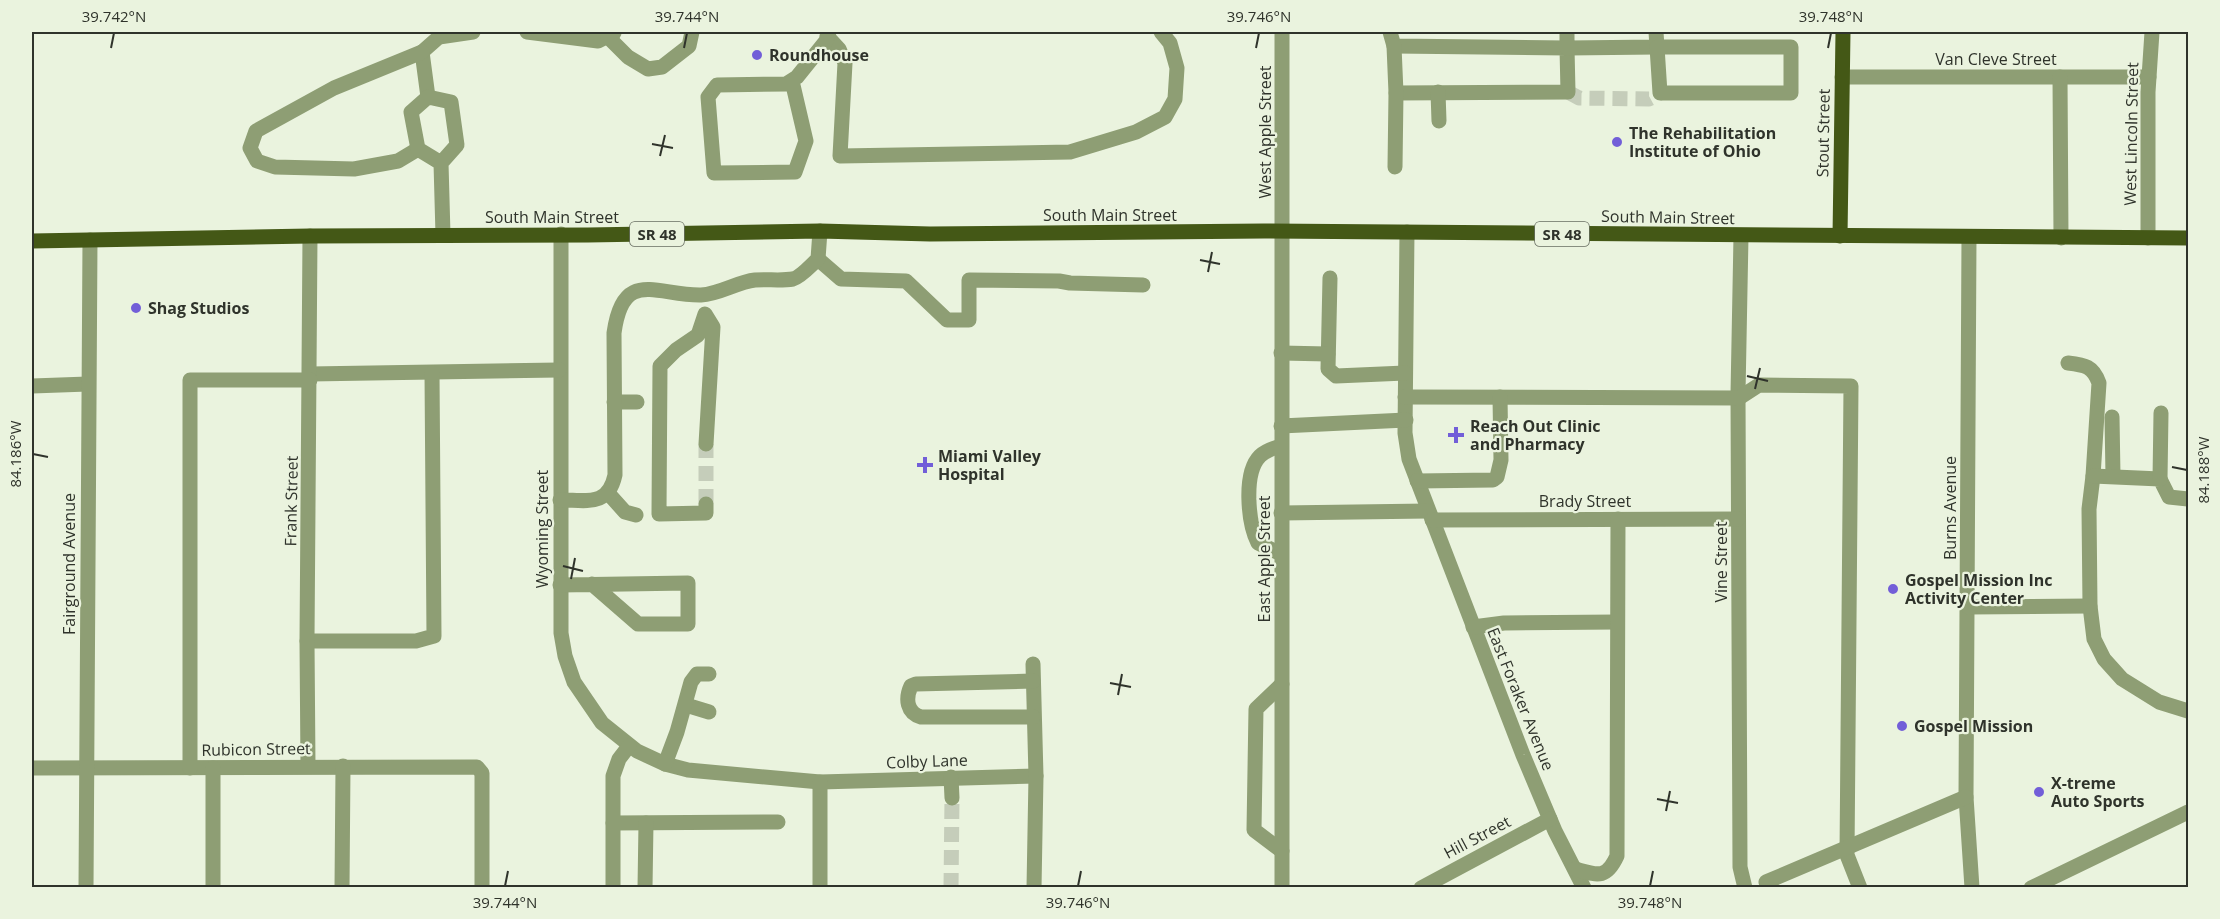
<svg xmlns="http://www.w3.org/2000/svg" width="2220" height="919" font-family="'Open Sans',sans-serif">
<style>
.lines{fill:none;stroke-linecap:round;stroke-linejoin:round}
.minor-tunnel{stroke:#c5cdba;stroke-width:15;stroke-dasharray:15 8;stroke-linecap:butt}
.minor{stroke:#8e9e74;stroke-width:15}
.major{stroke:#445816;stroke-width:15}
.ticks{fill:none;stroke:#2f332b;stroke-width:2}
.poi-dot{fill:#725ed8;stroke:#eaf3de;stroke-width:2}
.labels{text-anchor:middle;dominant-baseline:central;stroke-width:4.5;stroke-linejoin:round;paint-order:stroke}
.shield{fill:#eaf3de;stroke:#676d61;stroke-width:1.5}
.shield-label{font-size:15px;font-weight:bold;fill:#2f332b}
.poi-label{font-size:16px;font-weight:bold;fill:#2f332b;stroke:#eaf3de;text-anchor:start}
.street-label{font-size:16px;fill:#2f332b;stroke:#eaf3de}
.neatline{fill:none;stroke:#2f332b;stroke-width:2}
.ticks-label{font-size:15px;text-anchor:middle;fill:#2f332b}
</style>
<rect width="100%" height="100%" fill="#eaf3de"/>
<g class="lines">
<g class="minor-tunnel">
<path d="M1568,92L1579,98L1649,99L1660,93"/>
<path d="M706,504V444"/>
<path d="M951,888L952,798"/>
</g>
<g class="minor">
<path d="M527,32L598,41L614,33"/>
<path d="M1390,32L1394,46L1567,48L1568,92L1396,93"/>
<path d="M1567,32V48L1657,47L1656,32"/>
<path d="M827,36L839,49L845,63L840,156L1070,152L1136,132L1165,117L1175,99L1177,68L1170,43L1161,32"/>
<path d="M608,37L628,57L648,69L662,67L689,46L692,32"/>
<path d="M1394,46L1396,93L1395,167"/>
<path d="M1657,47H1791V93H1660Z"/>
<path d="M1842,77H2149"/>
<path d="M2060,77L2061,238"/>
<path d="M792,81L806,141L795,172L714,173L708,97L717,85L786,84L797,77L826,41L829,32"/>
<path d="M1438,92L1439,121"/>
<path d="M428,97L422,52L439,37L473,32"/>
<path d="M418,149L398,161L354,169L275,167L257,161L250,148L256,131L334,88L422,52"/>
<path d="M441,163L457,145L451,102L428,97L411,112L418,149L441,163L443,235"/>
<path d="M1407,232L1405,433L1409,459L1523,755L1555,831L1584,888"/>
<path d="M561,234V633L565,656L574,682L602,723L637,751L665,764L688,770L820,782L1036,776"/>
<path d="M1741,236L1738,394L1740,867L1745,888"/>
<path d="M1969,237L1966,797L1972,888"/>
<path d="M2148,238V92L2152,32"/>
<path d="M818,259L841,279L906,281L947,320H969V280L1059,281L1070,283L1143,285"/>
<path d="M1330,278L1328,369L1336,376L1405,373"/>
<path d="M1281,353L1328,354"/>
<path d="M2068,363C2085,365 2093,366 2099,383L2093,476L2089,509L2090,606L2094,639L2104,659L2122,679L2159,702L2188,711"/>
<path d="M310,374L559,370"/>
<path d="M32,386L88,384"/>
<path d="M1405,397L1739,398L1759,385L1851,386L1847,855L1860,888"/>
<path d="M614,402H637"/>
<path d="M2112,417L2113,476"/>
<path d="M1281,426L1406,420"/>
<path d="M2093,476L2160,479L2169,497L2188,499"/>
<path d="M2160,479L2161,413"/>
<path d="M1417,481L1493,480L1497,477L1501,460L1500,397"/>
<path d="M608,493L625,512L636,515"/>
<path d="M560,500C587,500 608,507 615,475L614,333C623,267 657,296 701,295C720,294 737,282 755,280C767,279 781,281 793,279C801,277 811,265 818,259L820,231"/>
<path d="M706,504V513L659,514L660,366L676,350L698,335L705,314L713,327L706,444"/>
<path d="M1281,513L1428,511"/>
<path d="M1432,520L1738,519"/>
<path d="M1281,554L1258,543C1248,523 1243,473 1260,456C1266,450 1274,448 1281,446"/>
<path d="M560,585L688,583V624H638L592,584"/>
<path d="M1968,607L2090,606"/>
<path d="M1473,627L1504,623L1617,622"/>
<path d="M307,641H416L434,636L432,373"/>
<path d="M1033,664L1036,776L1034,888"/>
<path d="M686,705L709,712"/>
<path d="M1033,717H921C907,713 905,699 911,686L916,684L1033,681"/>
<path d="M665,764L677,732L691,682L697,674H709"/>
<path d="M308,766L307,641L310,236"/>
<path d="M32,768L477,767L482,773V888"/>
<path d="M190,768V380H310"/>
<path d="M951,777L952,798"/>
<path d="M820,782V888"/>
<path d="M613,823L778,822"/>
<path d="M1282,851L1254,830L1256,709L1282,684"/>
<path d="M1575,869C1597,875 1606,880 1617,856L1618,519"/>
<path d="M1766,882L1966,797"/>
<path d="M86,888L90,240"/>
<path d="M213,888V768"/>
<path d="M342,888L343,766"/>
<path d="M613,888V776L619,759L629,746"/>
<path d="M645,888L646,823"/>
<path d="M1282,888V32"/>
<path d="M1421,888L1550,819"/>
<path d="M2031,888L2188,812"/>
</g>
<g class="major">
<path d="M1840,236L1843,32"/>
<path d="M32,241L310,236L588,235L820,231L930,234L1264,231L2188,238"/>
</g>
</g>
<path class="ticks" d="M111,48L114,33M684,48L687,33M1256,48L1259,33M1828,48L1831,33M652,144L673,148M660,156L665,135M1200,260L1220,264M1208,272L1212,252M1747,376L1768,381M1755,389L1760,368M33,454L48,457M2172,467L2187,470M563,566L583,571M571,579L575,558M1110,683L1131,687M1118,695L1122,674M1657,799L1678,803M1666,811L1670,791M505,886L508,871M1078,886L1081,871M1650,886L1653,871"/>
<g class="poi-dot">
<circle cx="757" cy="55" r="6"/>
<circle cx="1617" cy="142" r="6"/>
<circle cx="136" cy="308" r="6"/>
<path d="M1453 426h6v6h6v6h-6v6h-6v-6h-6v-6h6z"/>
<path d="M922 456h6v6h6v6h-6v6h-6v-6h-6v-6h6z"/>
<circle cx="1893" cy="589" r="6"/>
<circle cx="1902" cy="726" r="6"/>
<circle cx="2039" cy="792" r="6"/>
</g>
<g class="labels">
<g class="shield">
<rect x="630" y="222" width="54" height="24" rx="4.5"/>
<rect x="1535" y="222" width="54" height="24" rx="4.5"/>
</g>
<g class="shield-label">
<text x="657" y="234">SR 48</text>
<text x="1562" y="234">SR 48</text>
</g>
<g class="poi-label">
<text x="769" y="55">Roundhouse</text>
<text x="1629" y="133">The Rehabilitation<tspan x="1629" dy="18">Institute of Ohio</tspan></text>
<text x="148" y="308">Shag Studios</text>
<text x="1470" y="426">Reach Out Clinic<tspan x="1470" dy="18">and Pharmacy</tspan></text>
<text x="938" y="456">Miami Valley<tspan x="938" dy="18">Hospital</tspan></text>
<text x="1905" y="580">Gospel Mission Inc<tspan x="1905" dy="18">Activity Center</tspan></text>
<text x="1914" y="726">Gospel Mission</text>
<text x="2051" y="783">X-treme<tspan x="2051" dy="18">Auto Sports</tspan></text>
</g>
<g class="street-label">
<text x="1996" y="59">Van Cleve Street</text>
<text transform="translate(1265 132) rotate(-90)">West Apple Street</text>
<text transform="translate(1823 133) rotate(-89)">Stout Street</text>
<text transform="translate(2131 134) rotate(-89)">West Lincoln Street</text>
<text x="1110" y="215">South Main Street</text>
<text x="552" y="217">South Main Street</text>
<text transform="translate(1668 217) rotate(1)">South Main Street</text>
<text transform="translate(291 501) rotate(-89)">Frank Street</text>
<text x="1585" y="501">Brady Street</text>
<text transform="translate(1950 508) rotate(-90)">Burns Avenue</text>
<text transform="translate(542 529) rotate(-90)">Wyoming Street</text>
<text transform="translate(1264 559) rotate(-90)">East Apple Street</text>
<text transform="translate(1721 562) rotate(-90)">Vine Street</text>
<text transform="translate(69 564) rotate(-90)">Fairground Avenue</text>
<text transform="translate(1521 699) rotate(68)">East Foraker Avenue</text>
<text transform="translate(256 749) rotate(-1)">Rubicon Street</text>
<text transform="translate(927 761) rotate(-2)">Colby Lane</text>
<text transform="translate(1477 837) rotate(-28)">Hill Street</text>
</g>
</g>
<rect width="2220" height="919" fill="none" stroke="#eaf3de" stroke-width="66"/>
<rect x="33" y="33" width="2154" height="853" class="neatline"/>
<g class="ticks-label">
<text x="114" y="22">39.742°N</text>
<text x="687" y="22">39.744°N</text>
<text x="1259" y="22">39.746°N</text>
<text x="1831" y="22">39.748°N</text>
<text transform="translate(16 454) rotate(-90)" y="5">84.186°W</text>
<text transform="translate(2204 470) rotate(-90)" y="5">84.188°W</text>
<text x="505" y="908">39.744°N</text>
<text x="1078" y="908">39.746°N</text>
<text x="1650" y="908">39.748°N</text>
</g>
</svg>
